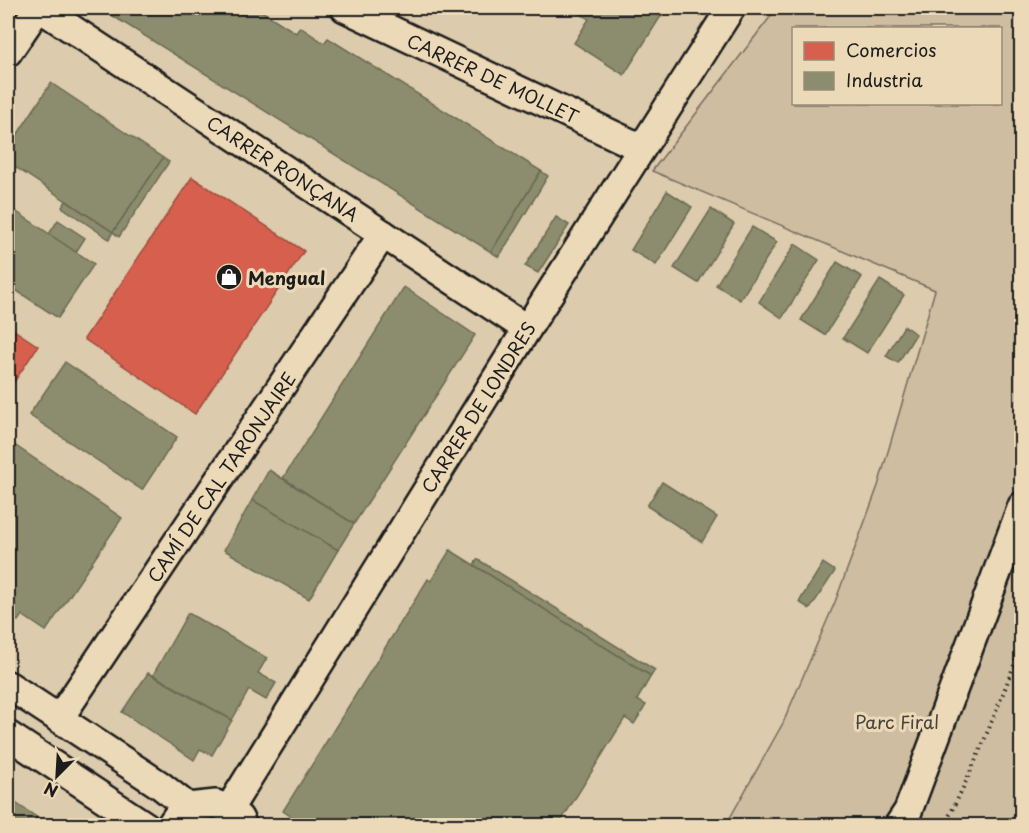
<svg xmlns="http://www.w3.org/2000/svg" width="1029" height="833" font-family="'Playpen Sans',sans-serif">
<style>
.built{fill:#dccbac}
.green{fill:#cebda0;stroke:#756c5e;stroke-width:1.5;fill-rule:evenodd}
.shops{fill:#d6604d;stroke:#9e4c3e;stroke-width:1.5}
.industry{fill:#8c8c6e;stroke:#6a6a55;stroke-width:1.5}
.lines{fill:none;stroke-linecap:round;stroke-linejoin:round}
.minor-casing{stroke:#1c1c1c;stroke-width:32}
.path{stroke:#1c1c1c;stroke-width:4;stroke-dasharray:1.5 4.5;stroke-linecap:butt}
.minor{stroke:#ecd9b7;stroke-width:27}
.labels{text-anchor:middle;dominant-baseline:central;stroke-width:6;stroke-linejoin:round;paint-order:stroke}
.street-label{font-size:18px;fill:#1c1c1c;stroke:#ecd9b7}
.poi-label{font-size:18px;font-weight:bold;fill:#1c1c1c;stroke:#ecd9b7;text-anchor:start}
.park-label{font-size:18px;fill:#48443d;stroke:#ecd9b7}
</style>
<rect width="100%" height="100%" fill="#ecd9b7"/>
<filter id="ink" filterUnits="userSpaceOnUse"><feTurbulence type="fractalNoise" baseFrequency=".0167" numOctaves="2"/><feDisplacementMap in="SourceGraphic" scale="12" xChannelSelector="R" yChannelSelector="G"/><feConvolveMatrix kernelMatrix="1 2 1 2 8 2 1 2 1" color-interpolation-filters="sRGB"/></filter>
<g filter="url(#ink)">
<path class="built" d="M8,8H777L653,171L935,290L878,486L835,602L783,723L726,825H8Z"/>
<path class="green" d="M777,8H1021V825H726L783,723L835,602L878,486L935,290L652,171ZM794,28H1000V104H794Z"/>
<g class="shops">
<path d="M192,177L304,251L195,414L84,339Z"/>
<path d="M8,326L38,346L8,391Z"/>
</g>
<g class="industry">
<path d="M100,8H230L241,14L245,8H257L296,33L300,27L324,43L328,38L541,171L491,252Z"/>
<path d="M571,8H666L624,75L574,43L589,19Z"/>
<path d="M51,83L163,158L113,232L8,162V149Z"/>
<path d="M163,158L169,162L119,237L113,232Z"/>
<path d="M541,171L548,176L499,257L491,252Z"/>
<path d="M667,191L692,207L656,265L631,250Z"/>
<path d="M66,201L113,232L109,239L62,207Z"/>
<path d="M8,206L94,264L58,318L8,285Z"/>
<path d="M711,209L734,224L698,283L674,268Z"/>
<path d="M556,217L569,225L538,273L525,266Z"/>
<path d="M58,220L85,238L76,252L49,234Z"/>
<path d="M752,227L777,242L740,300L716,285Z"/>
<path d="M795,244L819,260L782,318L759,302Z"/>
<path d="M837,262L862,277L825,335L801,320Z"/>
<path d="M880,280L904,295L867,353L843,338Z"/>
<path d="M404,287L475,335L354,524L283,478Z"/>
<path d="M904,326L916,334L898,363L886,356Z"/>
<path d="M65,362L177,437L142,490L29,415Z"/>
<path d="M10,442L122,518L46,631L22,615L18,621L8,614V445Z"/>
<path d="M269,470L354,524L338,550L252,500Z"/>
<path d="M662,482L717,517L702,542L647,506Z"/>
<path d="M252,500L338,550L309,599L224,550Z"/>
<path d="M450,550L651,676L637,700L646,705L634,724L625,718L558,826H305L283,811L428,579L431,581Z"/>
<path d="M477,559L655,670L651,676L474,565Z"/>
<path d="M823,563L835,571L810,609L799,602Z"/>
<path d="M188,613L267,658L258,673L276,683L266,700L249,690L232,720L153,675Z"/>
<path d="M148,673L232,720L212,755L200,749L194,760L122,712Z"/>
<path d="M8,798L50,826H8Z"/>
</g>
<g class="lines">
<g class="minor-casing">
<g id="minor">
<path d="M40,8L527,329"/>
<path d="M345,8L641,148"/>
<path d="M8,52L38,8"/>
<path d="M8,685L160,785L188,807"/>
<path d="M59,719L383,234"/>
<path d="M8,735L146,826"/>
<path d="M229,809L527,329L731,8"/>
<path d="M170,826L177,816L188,807L216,804L229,809L239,818L243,826"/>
<path d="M898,826L908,811L1022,506"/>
</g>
</g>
<path class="path" d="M944,826C975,767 999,705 1022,644"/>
<use href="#minor" class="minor"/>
</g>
</g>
<defs>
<g id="shop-disc" transform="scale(1.35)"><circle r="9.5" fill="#1c1c1c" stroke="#ecd9b7"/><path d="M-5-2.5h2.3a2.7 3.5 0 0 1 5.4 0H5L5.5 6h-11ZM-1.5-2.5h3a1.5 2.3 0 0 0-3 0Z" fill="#fff"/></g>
</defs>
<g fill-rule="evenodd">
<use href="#shop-disc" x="229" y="277"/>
</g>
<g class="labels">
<g class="street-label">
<text transform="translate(493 78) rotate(25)">CARRER DE MOLLET</text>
<text transform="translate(283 168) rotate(33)">CARRER RONÇANA</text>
<text transform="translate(478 407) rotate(-58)">CARRER DE LONDRES</text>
<text transform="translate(221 477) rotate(-56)">CAMÍ DE CAL TARONJAIRE</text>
</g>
<g class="poi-label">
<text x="248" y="277">Mengual</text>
</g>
<g class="park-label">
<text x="897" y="721">Parc Firal</text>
</g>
</g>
<rect width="1029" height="833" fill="none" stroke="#ecd9b7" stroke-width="30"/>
<rect x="15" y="15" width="999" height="803" fill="none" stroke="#1c1c1c" stroke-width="2" filter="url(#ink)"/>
<rect x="792" y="27" width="210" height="78" fill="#ecd9b7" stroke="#998d79" stroke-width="1.5"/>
<rect x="804" y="42" width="30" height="18" fill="#d6604d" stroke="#998d79" stroke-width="1.5"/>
<text x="846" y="57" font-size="18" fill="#1c1c1c">Comercios</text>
<rect x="804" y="72" width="30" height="18" fill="#8c8c6e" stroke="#998d79" stroke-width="1.5"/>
<text x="846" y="87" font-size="18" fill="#1c1c1c">Industria</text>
<g transform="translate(57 776) rotate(204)" stroke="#ecd9b7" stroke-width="4.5" paint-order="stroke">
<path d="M0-4.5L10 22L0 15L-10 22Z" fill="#1c1c1c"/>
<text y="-9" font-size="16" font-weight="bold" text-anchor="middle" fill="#1c1c1c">N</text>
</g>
</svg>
